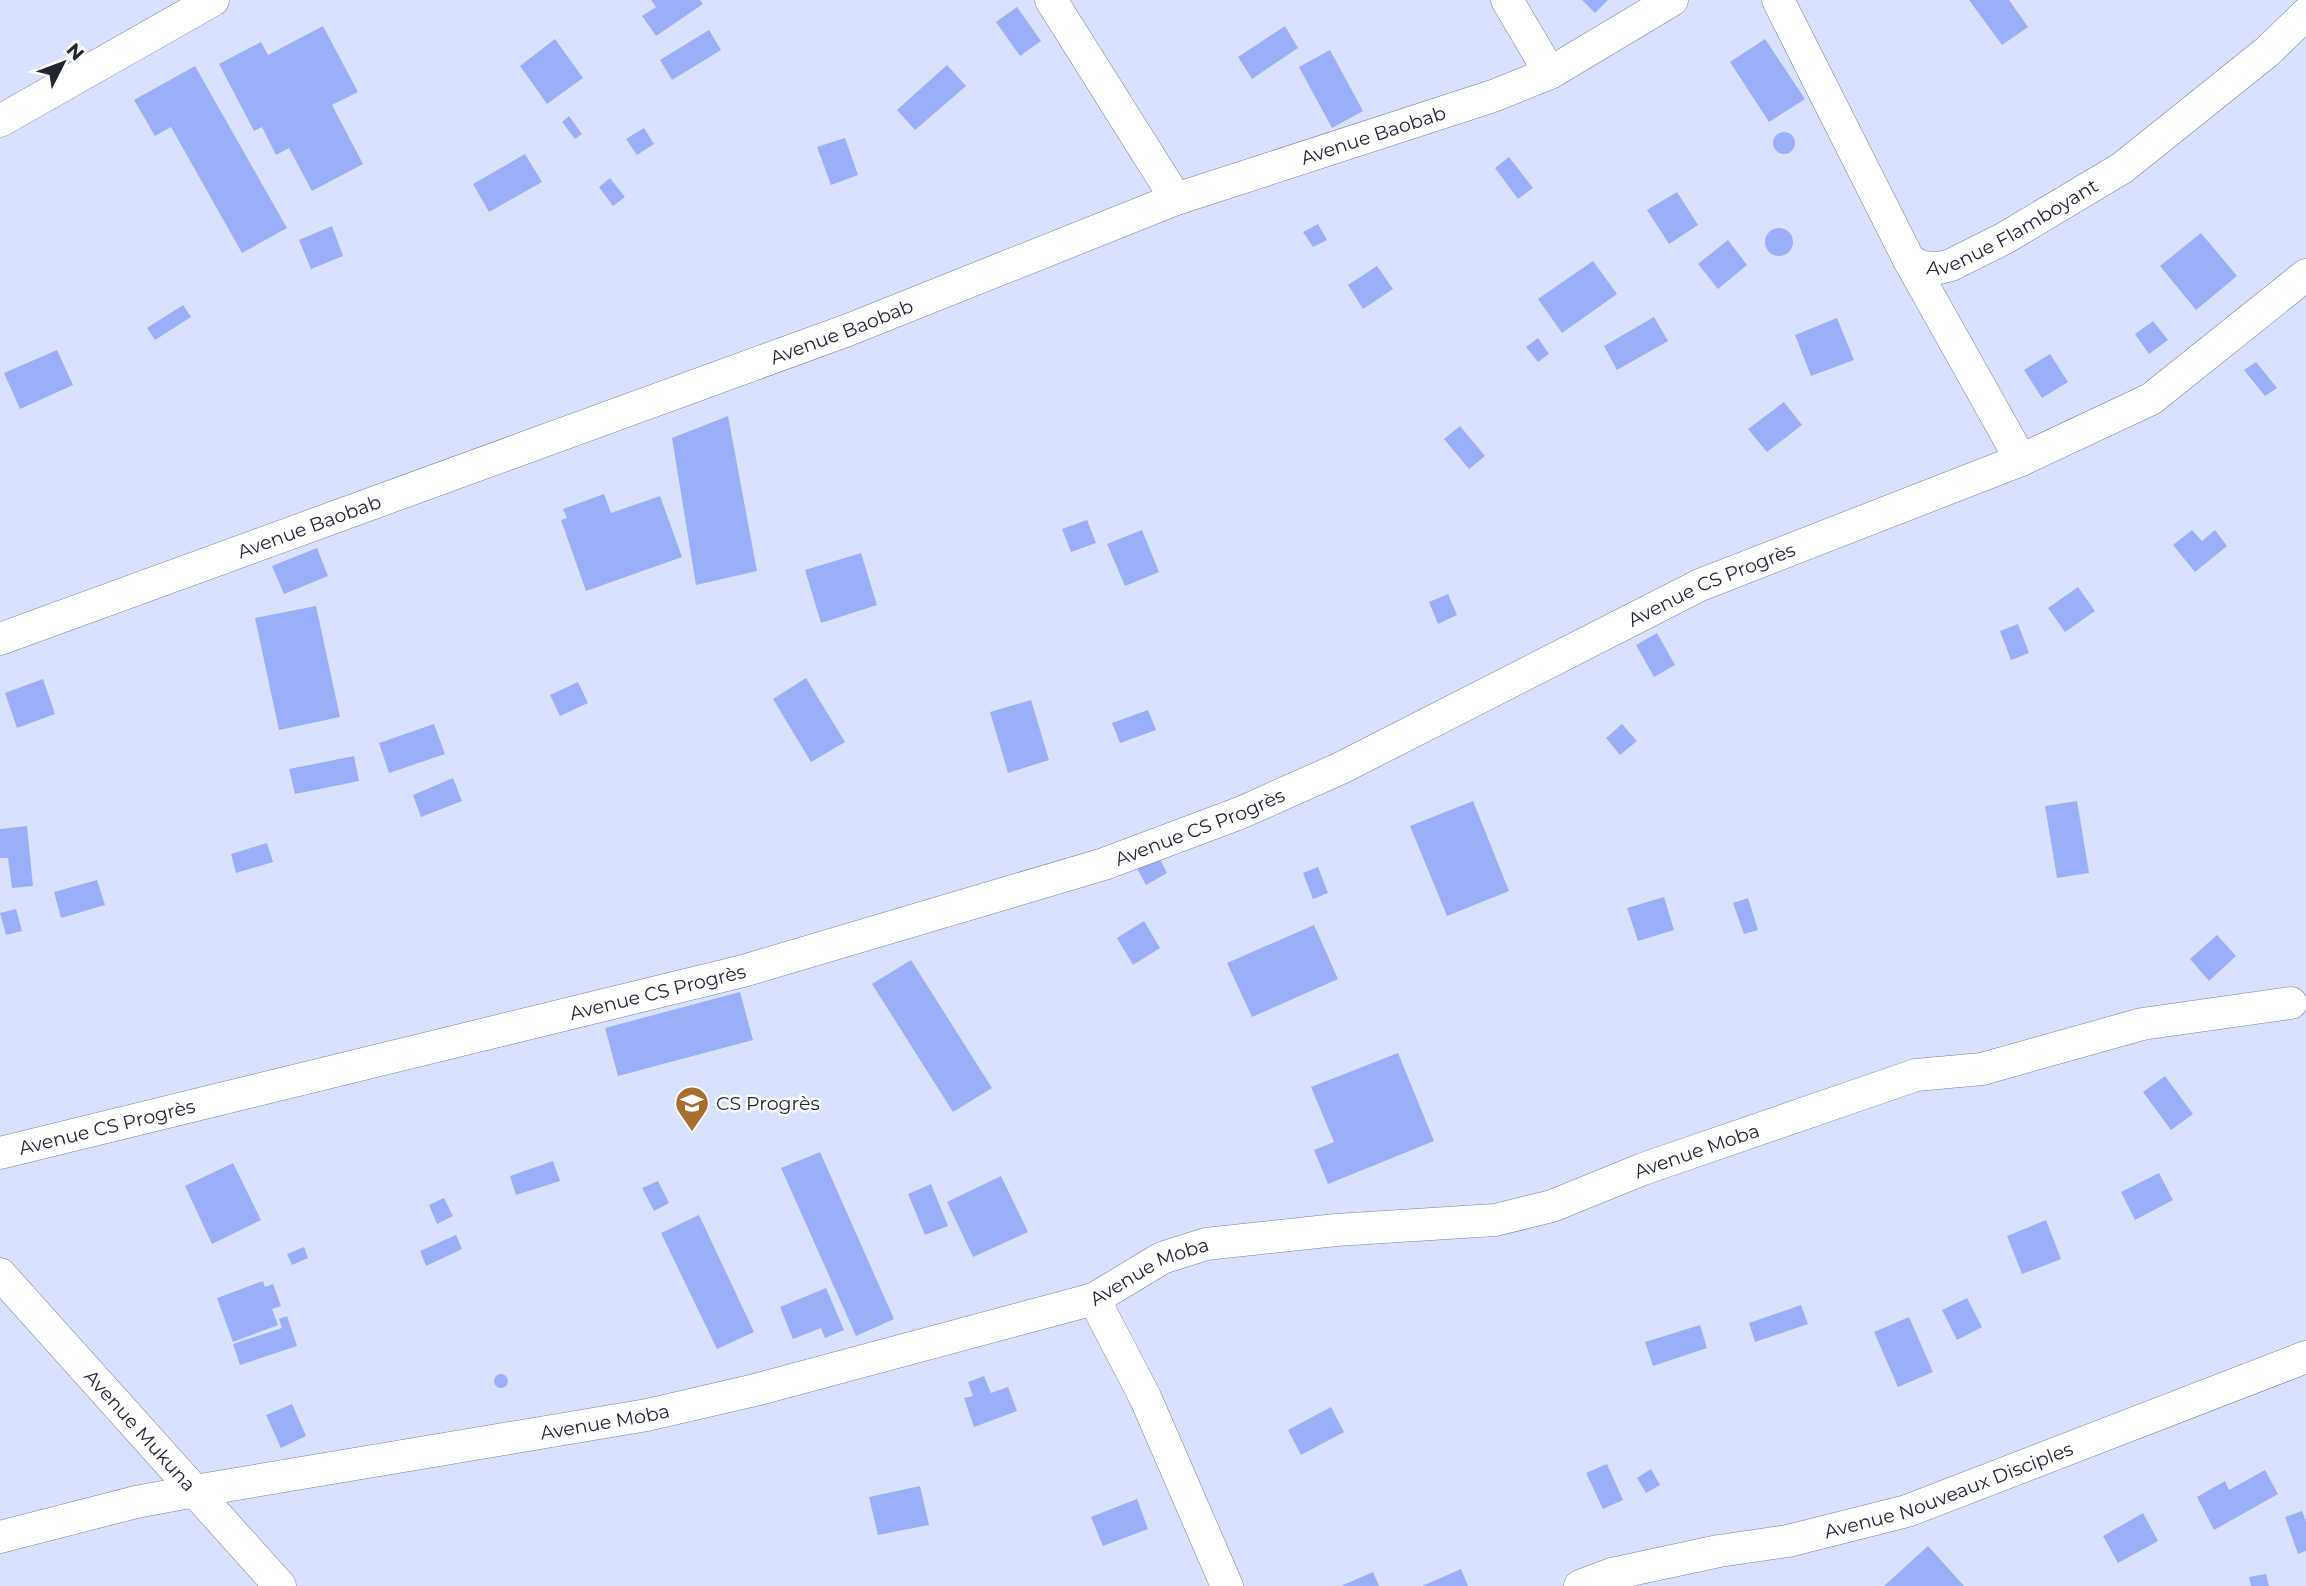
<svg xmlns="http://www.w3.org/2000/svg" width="2306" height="1586" font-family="Montserrat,sans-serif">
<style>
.building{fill:#9daef9}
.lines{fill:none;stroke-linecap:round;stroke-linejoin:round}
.minor-casing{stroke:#79809a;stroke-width:33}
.minor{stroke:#fff;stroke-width:32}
.labels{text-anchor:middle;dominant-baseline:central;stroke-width:5;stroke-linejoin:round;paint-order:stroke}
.street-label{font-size:19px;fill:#222530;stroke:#fff}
.poi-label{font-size:19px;fill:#222530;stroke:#fff;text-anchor:start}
</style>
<rect width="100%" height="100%" fill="#d9e1fe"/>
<g class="building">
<path d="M651,0H700L703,4L656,36L642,16L656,7Z"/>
<path d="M1582,0H1608L1595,13Z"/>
<path d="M1969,0H2009L2028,27L2002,45Z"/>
<path d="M1017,7L1041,41L1020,56L996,22Z"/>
<path d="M323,26L358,92L332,105L363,164L312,191L289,148L276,155L262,127L254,131L219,64L261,42L268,55Z"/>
<path d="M1285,26L1298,48L1252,79L1238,57Z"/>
<path d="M709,30L721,50L672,80L660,60Z"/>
<path d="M555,39L583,78L547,104L520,66Z"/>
<path d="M1765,39L1805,99L1769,122L1730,62Z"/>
<path d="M1330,50L1363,111L1332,128L1299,67Z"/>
<path d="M947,65L966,86L915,130L897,110Z"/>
<path d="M195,66L287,228L242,253L171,127L155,136L134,100Z"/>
<path d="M569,116L582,134L575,139L562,122Z"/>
<path d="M644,128L654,144L637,155L626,139Z"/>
<circle cx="1784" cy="143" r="11"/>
<path d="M845,138L858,175L831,185L817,147Z"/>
<path d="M525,154L542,182L489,212L473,184Z"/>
<path d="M1509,157L1533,188L1518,199L1495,168Z"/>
<path d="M610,178L625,197L613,206L599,187Z"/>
<path d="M1677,192L1698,225L1669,244L1647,210Z"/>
<path d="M1318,224L1327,240L1313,247L1303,232Z"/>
<path d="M332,226L343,256L311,269L299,240Z"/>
<circle cx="1779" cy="242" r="14"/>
<path d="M2201,233L2237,276L2196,310L2160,266Z"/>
<path d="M1728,240L1747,265L1718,289L1698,264Z"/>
<path d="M1593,261L1617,294L1562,333L1538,299Z"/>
<path d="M1377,266L1393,289L1363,309L1348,285Z"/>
<path d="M183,305L191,317L155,340L147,328Z"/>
<path d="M1654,317L1668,341L1617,370L1604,346Z"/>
<path d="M1837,318L1854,360L1811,376L1795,335Z"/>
<path d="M2153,321L2168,340L2149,354L2135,334Z"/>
<path d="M1538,338L1549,354L1538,362L1526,347Z"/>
<path d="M57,350L73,385L20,409L4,373Z"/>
<path d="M2050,354L2068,382L2042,398L2024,370Z"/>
<path d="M2256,362L2277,388L2265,396L2244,370Z"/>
<path d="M1784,402L1802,425L1767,452L1748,429Z"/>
<path d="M728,416L757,571L696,585L672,438Z"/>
<path d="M1460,426L1485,456L1469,469L1444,439Z"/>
<path d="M604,494L611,513L660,496L682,557L586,591L561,520L567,518L563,509Z"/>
<path d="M1087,520L1096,543L1071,552L1062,529Z"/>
<path d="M1142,530L1159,572L1125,586L1107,544Z"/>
<path d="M2192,530L2202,541L2215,530L2227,546L2195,572L2173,545Z"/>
<path d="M317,548L328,576L284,594L272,566Z"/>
<path d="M861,553L877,605L821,623L805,570Z"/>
<path d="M2078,587L2095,611L2065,632L2048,608Z"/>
<path d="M1448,594L1457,615L1438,624L1429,602Z"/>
<path d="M316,606L340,717L279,730L255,618Z"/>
<path d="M2018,624L2029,653L2011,660L2000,631Z"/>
<path d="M1657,633L1675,665L1654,677L1636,645Z"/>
<path d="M806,678L845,742L811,762L773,699Z"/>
<path d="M43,679L55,714L17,728L5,693Z"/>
<path d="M578,682L588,703L560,716L550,695Z"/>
<path d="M1031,700L1049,760L1008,773L990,712Z"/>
<path d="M1148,710L1156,730L1120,743L1112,723Z"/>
<path d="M434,724L445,754L389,773L379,743Z"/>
<path d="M1622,724L1637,741L1620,755L1606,738Z"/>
<path d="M354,756L359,781L295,794L289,769Z"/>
<path d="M453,778L462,801L421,817L413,795Z"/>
<path d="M1473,801L1509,891L1447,916L1410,826Z"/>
<path d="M2077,801L2089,873L2057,878L2045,806Z"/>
<path d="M27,826L33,886L12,888L8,858H0V829Z"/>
<path d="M267,843L273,862L236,873L231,854Z"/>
<path d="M1156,851L1167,873L1146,885L1134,863Z"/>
<path d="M1318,867L1328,893L1313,899L1303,873Z"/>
<path d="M97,880L105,905L61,918L54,892Z"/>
<path d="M1664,897L1674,930L1638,941L1627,908Z"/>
<path d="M1748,898L1758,930L1744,934L1733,903Z"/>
<path d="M16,909L22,931L6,935L0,913Z"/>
<path d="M1144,921L1160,948L1133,965L1117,938Z"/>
<path d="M1314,925L1338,979L1252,1017L1227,963Z"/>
<path d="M2217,935L2236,956L2209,981L2190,959Z"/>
<path d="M911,960L992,1088L953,1112L872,984Z"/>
<path d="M740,992L753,1040L618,1076L605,1028Z"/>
<path d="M1398,1053L1434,1141L1328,1184L1314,1150L1334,1142L1311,1087Z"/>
<path d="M2165,1076L2193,1114L2171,1130L2143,1092Z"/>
<path d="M820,1152L894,1319L856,1336L781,1168Z"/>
<path d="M553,1161L560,1181L516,1195L510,1176Z"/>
<path d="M233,1163L261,1220L212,1244L185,1186Z"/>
<path d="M2159,1173L2173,1200L2135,1220L2121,1192Z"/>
<path d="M1001,1176L1028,1232L973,1257L947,1202Z"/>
<path d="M658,1181L669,1203L654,1211L642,1188Z"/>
<path d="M931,1184L948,1226L925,1235L908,1194Z"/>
<path d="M444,1198L453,1216L437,1224L429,1205Z"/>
<path d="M699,1215L754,1332L717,1349L661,1233Z"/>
<path d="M2046,1220L2061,1259L2022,1274L2007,1236Z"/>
<path d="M456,1235L462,1249L426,1266L420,1251Z"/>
<path d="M304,1247L308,1258L292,1265L287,1254Z"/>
<path d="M263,1281L265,1287L273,1284L281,1306L272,1309L278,1325L233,1342L217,1298Z"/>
<path d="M826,1288L844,1330L825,1338L821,1328L793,1339L780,1307Z"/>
<path d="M1967,1298L1982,1327L1957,1340L1942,1310Z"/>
<path d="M1801,1305L1808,1324L1755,1342L1749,1323Z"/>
<path d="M287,1316L297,1346L240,1365L233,1344L282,1328L279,1319Z"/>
<path d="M1909,1317L1933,1372L1898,1387L1874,1332Z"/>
<path d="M1700,1325L1707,1348L1653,1366L1645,1342Z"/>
<circle cx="501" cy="1381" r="7"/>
<path d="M984,1376L991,1393L1008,1387L1017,1411L974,1427L964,1398L973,1396L968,1382Z"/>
<path d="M292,1404L306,1436L281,1448L266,1415Z"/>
<path d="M1331,1407L1344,1432L1301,1455L1288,1430Z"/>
<path d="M1607,1464L1623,1500L1603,1509L1586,1473Z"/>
<path d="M1651,1469L1660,1485L1646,1493L1637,1478Z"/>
<path d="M2265,1470L2278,1494L2214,1530L2197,1497L2225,1481L2229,1490Z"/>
<path d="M920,1486L929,1525L878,1535L869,1497Z"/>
<path d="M1137,1499L1148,1529L1103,1546L1091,1517Z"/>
<path d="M2302,1511L2306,1521V1551L2298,1554L2285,1517Z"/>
<path d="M2143,1513L2158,1541L2118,1563L2103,1536Z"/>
<path d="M1928,1546L1964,1586H1884Z"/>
<path d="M1461,1569L1468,1586H1422Z"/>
<path d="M1373,1572L1379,1586H1341Z"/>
<path d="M2266,1574L2269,1586H2251L2249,1577Z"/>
</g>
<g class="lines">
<g class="minor-casing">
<g id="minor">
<path d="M1051,0L1176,199"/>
<path d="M1507,0L1550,73"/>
<path id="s1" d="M1778,0L1909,260L1922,267L1939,268L1951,265L2005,238L2122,168L2268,51L2306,14"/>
<path d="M0,121L213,0"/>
<path d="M1909,260L2021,460"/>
<path id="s2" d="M0,639L848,330L1176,199L1493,96L1550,73L1672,0"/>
<path id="s3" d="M0,1153L743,971L1104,864L1240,813L1341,768L1700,585L2021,460L2151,399L2306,275"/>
<path id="s4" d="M0,1274L280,1586"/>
<path d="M1094,1299L1145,1397L1227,1586"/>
<path id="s5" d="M0,1537L136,1502L195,1491L647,1415L755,1390L1094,1299L1162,1258L1206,1244L1336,1230L1495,1220L1552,1206L1643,1169L1916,1075L1982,1069L2142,1024L2291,1003"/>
<path id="s6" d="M1580,1586L1612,1574L1719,1551L1788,1541L1907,1511L2306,1357"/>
</g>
</g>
<use href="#minor" class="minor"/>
</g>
<defs>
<g id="school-pin" transform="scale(1.75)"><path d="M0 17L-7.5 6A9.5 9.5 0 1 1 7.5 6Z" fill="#a86d2f" stroke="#fff"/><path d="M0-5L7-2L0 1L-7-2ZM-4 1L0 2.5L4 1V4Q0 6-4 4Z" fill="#fff"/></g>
</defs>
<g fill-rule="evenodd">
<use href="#school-pin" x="692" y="1103"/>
</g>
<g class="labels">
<g class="street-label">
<text stroke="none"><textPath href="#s2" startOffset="1463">Avenue Baobab</textPath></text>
<text stroke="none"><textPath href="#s1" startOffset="406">Avenue Flamboyant</textPath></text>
<text stroke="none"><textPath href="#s2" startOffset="896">Avenue Baobab</textPath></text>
<text stroke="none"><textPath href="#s2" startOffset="329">Avenue Baobab</textPath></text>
<text stroke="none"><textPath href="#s3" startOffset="1811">Avenue CS Progrès</textPath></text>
<text stroke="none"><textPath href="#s3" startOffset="1244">Avenue CS Progrès</textPath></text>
<text stroke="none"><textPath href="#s3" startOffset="677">Avenue CS Progrès</textPath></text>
<text stroke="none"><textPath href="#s3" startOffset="110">Avenue CS Progrès</textPath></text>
<text stroke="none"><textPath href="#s5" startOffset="1750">Avenue Moba</textPath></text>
<text stroke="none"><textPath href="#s5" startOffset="1183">Avenue Moba</textPath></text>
<text stroke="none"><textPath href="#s5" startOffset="616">Avenue Moba</textPath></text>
<text stroke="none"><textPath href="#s4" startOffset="210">Avenue Mukuna</textPath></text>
<text stroke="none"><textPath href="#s6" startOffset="382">Avenue Nouveaux Disciples</textPath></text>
</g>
<g class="poi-label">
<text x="716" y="1103">CS Progrès</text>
</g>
</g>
<g transform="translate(63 63) rotate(48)" stroke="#ffffff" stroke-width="5" paint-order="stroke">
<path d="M0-5L12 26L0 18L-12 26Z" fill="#222530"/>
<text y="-10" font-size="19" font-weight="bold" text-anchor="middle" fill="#222530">N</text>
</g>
</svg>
